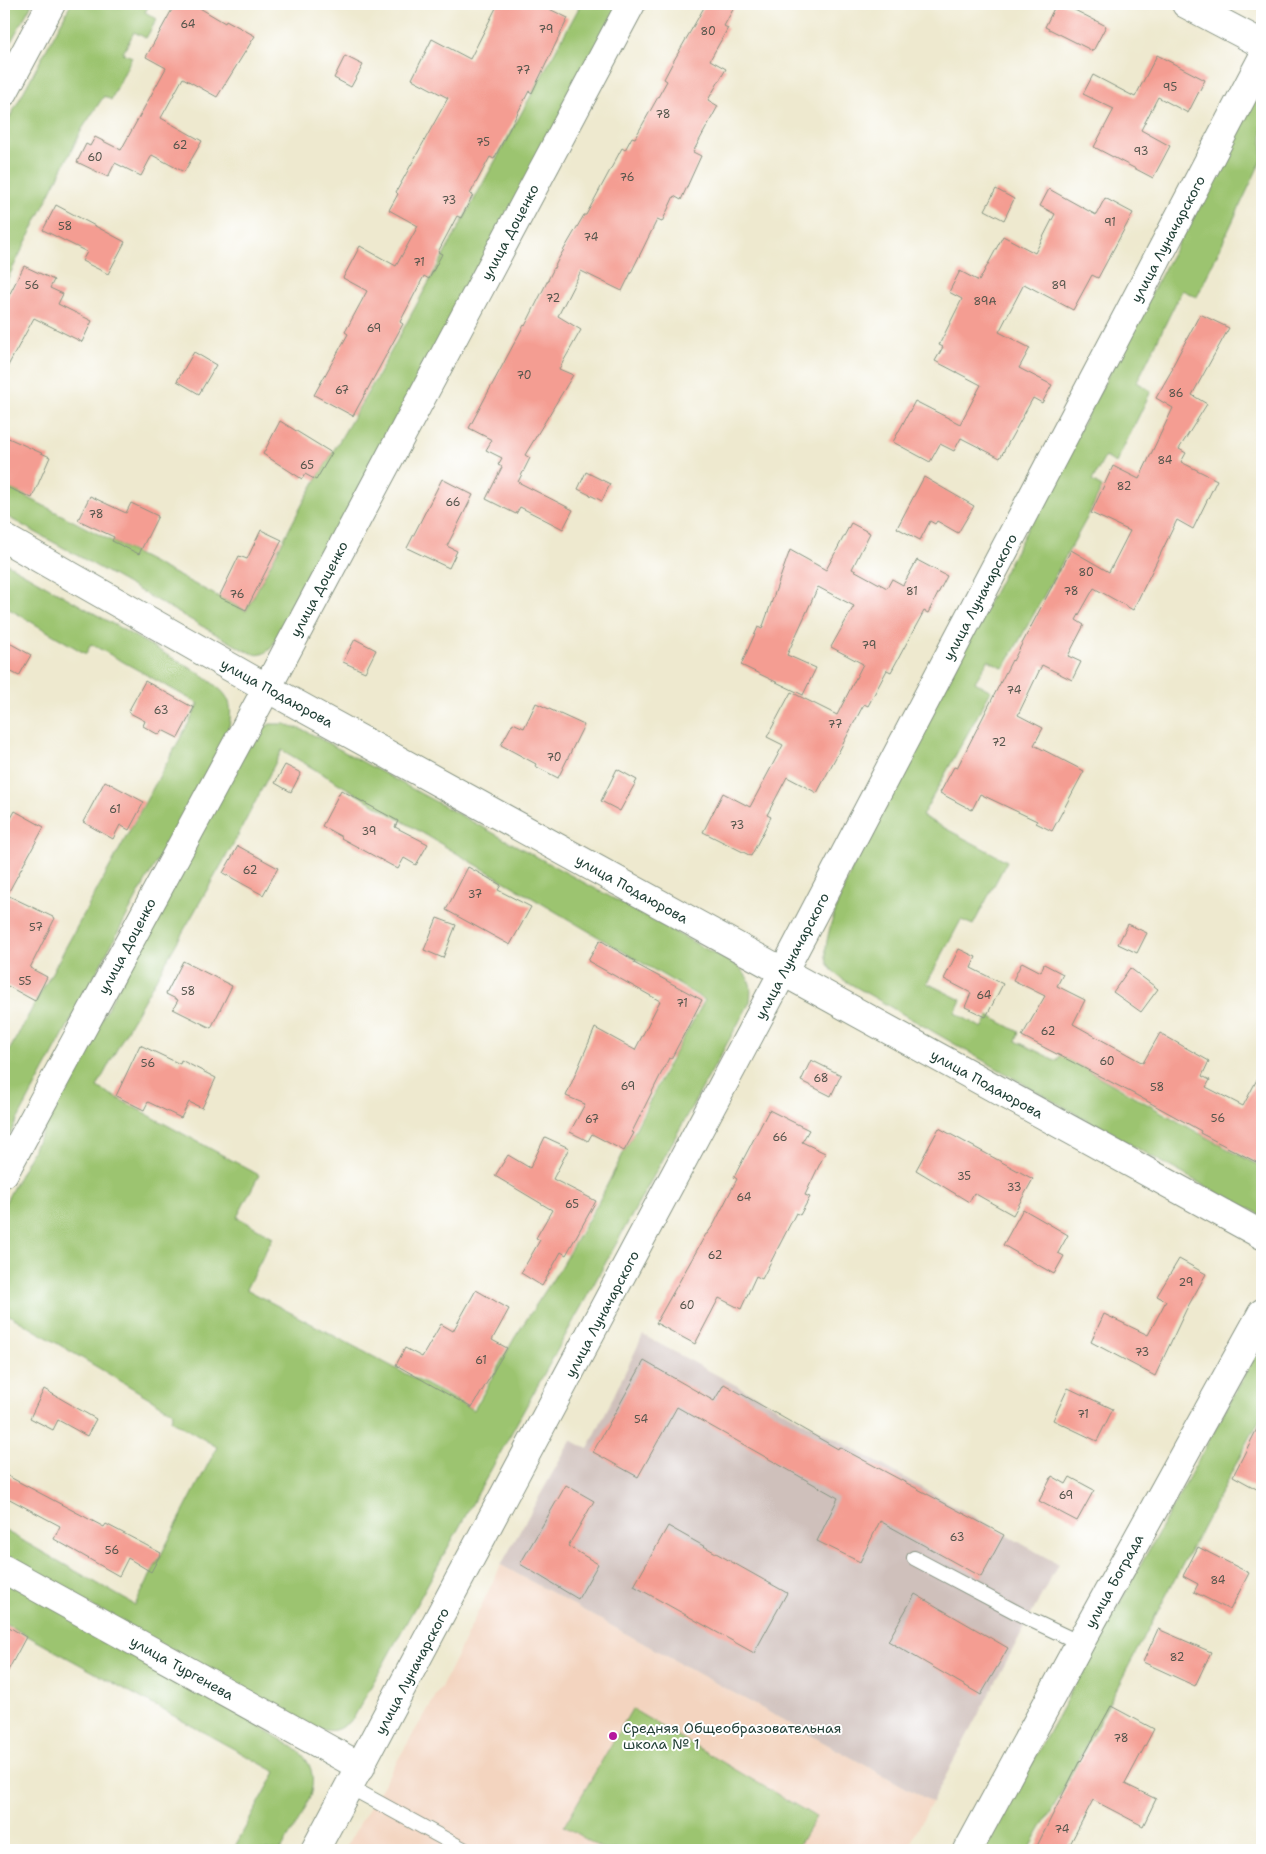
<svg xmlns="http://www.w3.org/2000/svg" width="1266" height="1854" font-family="'Shantell Sans',sans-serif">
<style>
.built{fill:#f3d4bf}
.industrial{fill:#cfc0bb}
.green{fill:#9cc470;stroke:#5e8052;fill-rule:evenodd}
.building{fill:#f49d92}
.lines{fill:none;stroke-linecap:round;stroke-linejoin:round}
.service-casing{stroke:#869382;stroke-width:16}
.minor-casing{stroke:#869382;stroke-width:30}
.tertiary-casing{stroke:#869382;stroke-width:30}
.service{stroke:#fff;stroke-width:14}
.minor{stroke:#fff;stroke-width:28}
.tertiary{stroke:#fff;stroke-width:28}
.poi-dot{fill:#b5179e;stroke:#fff;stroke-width:2}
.labels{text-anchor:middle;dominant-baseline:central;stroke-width:4;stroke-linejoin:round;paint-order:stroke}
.number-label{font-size:11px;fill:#54554c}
.street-label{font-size:14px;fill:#1f3d34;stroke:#fff}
.poi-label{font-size:14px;fill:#1f3d34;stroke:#fff;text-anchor:start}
</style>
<rect width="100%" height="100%" fill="#fff"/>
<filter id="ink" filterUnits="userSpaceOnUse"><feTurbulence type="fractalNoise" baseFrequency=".02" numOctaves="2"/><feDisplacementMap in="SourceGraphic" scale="10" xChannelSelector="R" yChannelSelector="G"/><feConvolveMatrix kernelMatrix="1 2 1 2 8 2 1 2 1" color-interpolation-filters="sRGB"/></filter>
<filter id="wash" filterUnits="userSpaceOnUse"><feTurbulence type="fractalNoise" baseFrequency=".0096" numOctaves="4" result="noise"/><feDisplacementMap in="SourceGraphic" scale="20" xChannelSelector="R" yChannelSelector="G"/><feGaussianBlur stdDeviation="1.12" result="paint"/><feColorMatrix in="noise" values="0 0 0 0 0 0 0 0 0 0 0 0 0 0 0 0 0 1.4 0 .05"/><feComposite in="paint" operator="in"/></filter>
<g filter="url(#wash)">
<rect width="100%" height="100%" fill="#eee9cf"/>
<path class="built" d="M501,1565L932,1802L907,1850H344L443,1684Z"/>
<path class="industrial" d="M643,1335L852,1448L1058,1564L932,1802L501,1565L571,1440L588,1449Z"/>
<g class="green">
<path d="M4,4H32L4,54Z"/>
<path d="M71,4H150L145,12L157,19L146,38L134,32L123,53L132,57L111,100L104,96L82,129L4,286V128Z"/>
<path d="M581,4H621L397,420L271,648C260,658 256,655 244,650L73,553L4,515V485L246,611L305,499L377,377Z"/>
<path d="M1262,84V159L1197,297L1182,290L1137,382L1151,391L1116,463L1105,457L1092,481L1102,487L1087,518L1004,668L988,660L975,682L991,691L922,816L1007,861L973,925L961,920L927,983L961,1000L955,1013L982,1028L989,1016L1019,1032L1016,1041L1057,1061L1060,1055C1128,1092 1194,1132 1262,1167V1215L1221,1195L1088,1121L842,979C837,974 829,969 827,962C818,937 859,855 869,829Z"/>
<path d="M4,562L199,673C228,695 236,697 227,736L138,895L4,1145V1060L199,704L91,644L86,654L4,606Z"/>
<path d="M270,724H285L306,731L739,967C751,981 752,984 750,1002L353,1719C336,1732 333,1733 313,1727L4,1558V1530L135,1605L217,1447L171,1420L173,1412L4,1312V1205L241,754L254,734ZM282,750L705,1000L668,1065L599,1201L557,1273L515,1337L474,1410L246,1289L273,1237L237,1217L259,1175L97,1087L129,1026L235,841Z"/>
<path d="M1262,1344V1415L1058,1799L1029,1850H984Z"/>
<path d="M4,1579L138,1652L293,1747C297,1750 302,1754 305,1758C327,1787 295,1825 281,1850H233L276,1772L4,1623Z"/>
<path d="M632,1709L816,1817L796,1850H604L564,1826Z"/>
</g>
<g id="blocks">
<g class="building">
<path d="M175,4H193L225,23L226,20L255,36L217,97L183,78L161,118L202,141L184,172L152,155L141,176L115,163L108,177L77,162L86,144L90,146L95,137L121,150L166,68L146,57Z"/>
<path d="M498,4H539L568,18L532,93L529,91L494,159L490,157L470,194L473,195L461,218L457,216L438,252L442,254L429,279L424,276L400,322L403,324L353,416L314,395L348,334L345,332L367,291L343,278L360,246L396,266L418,226L389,210L398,194L396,192L448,98L412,79L432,39L470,59Z"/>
<path d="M706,4H736L724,26L728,28L710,60L726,69L708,100L718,106L693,152L701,156L681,200L674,196L662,222L657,220L622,291L581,271L558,316L581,330L559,369L573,375L525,455L530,458L518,482L573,510L563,529L520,507L516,514L486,499L502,467L498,465L502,458L486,450L492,440L469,428L524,325L525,326L559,258L584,215H586L622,148L625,150L632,137L635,138L667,81L664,79L673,62Z"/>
<path d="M1056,4H1063L1106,26L1093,51L1045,27Z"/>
<path d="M1157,55L1205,80L1188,113L1158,97L1141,130L1170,146L1153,178L1094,147L1114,109L1083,94L1093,75L1135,97Z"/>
<path d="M345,56L363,65L351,87L334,78Z"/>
<path d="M996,189L1014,199L1004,220L985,210Z"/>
<path d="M1049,189L1096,215L1105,198L1133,213L1098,278L1092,275L1073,310L1024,284L999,332L1030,348L1019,368L1052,385L1042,403L1033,398L1000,458L961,438L954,451L940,444L930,462L893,442L915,401L960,424L981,385L935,361L943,347L939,345L962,299L949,292L960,271L979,281L1003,236L1035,253L1055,214L1040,206Z"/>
<path d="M56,205L125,242L108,274L82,261L87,252L43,230Z"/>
<path d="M24,266L54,280L50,288L63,294L58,304L92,321L82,342L34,318L4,373V305Z"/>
<path d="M1200,314L1229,328L1192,395L1207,404L1179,449L1186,453L1181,462L1217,480L1193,529L1177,520L1133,610L1094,588L1076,620L1084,625L1068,656L1081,662L1072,680L1042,665L1018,715L1043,728L1034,745L1084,771L1052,831L1036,823L1037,821L980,794L972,810L940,793L954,767L957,768L1012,660L1013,661L1071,550L1109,572L1130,531L1091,513L1113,466L1139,479L1173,408L1156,398L1173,368L1172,367Z"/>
<path d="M194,352L216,365L199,394L177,381Z"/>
<path d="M280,421L332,453L316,480L305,474L302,479L263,454Z"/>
<path d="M4,436L50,457L32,498L4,486Z"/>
<path d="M586,472L610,484L602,501L578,489Z"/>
<path d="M924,477L974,506L958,533L937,521L935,524L930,521L920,540L897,528Z"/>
<path d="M442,479L473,495L447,546L457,551L449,568L407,548Z"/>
<path d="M90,496L126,513L131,503L158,516L139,554L112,541L114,537L78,520Z"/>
<path d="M851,523L870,533L852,569L887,588L892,579L903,585L917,560L947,576L928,613L924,611L891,672L887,670L868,706L864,704L817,793L787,777L767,815L771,817L751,856L703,832L723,793L750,807L783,745L767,737L791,692L837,715L863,664L831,647L854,606L818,587L787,655L816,668L803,695L741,665L758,627L762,629L790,550L826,570Z"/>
<path d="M261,530L282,540L246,610L219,597L239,556L247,559Z"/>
<path d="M355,639L376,650L365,672L343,662Z"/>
<path d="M4,640L31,655L19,676L4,668Z"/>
<path d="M145,681L194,708L178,738L162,730L159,735L143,726L145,721L128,712Z"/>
<path d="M536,703L584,725L558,778L535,766L536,764L501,745L513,723L524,728Z"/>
<path d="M285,765L301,773L291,792L275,783Z"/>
<path d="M617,769L637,780L620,811L601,801Z"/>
<path d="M105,781L144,802L129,830L120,825L113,839L83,822Z"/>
<path d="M341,790L398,821L395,827L428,844L416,865L404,858L398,869L341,838L342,837L322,826Z"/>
<path d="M15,811L44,827L7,895L55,918L30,968L47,977L35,1001L4,984V831Z"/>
<path d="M238,846L278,868L263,895L223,873Z"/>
<path d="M468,867L501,885L498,890L531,907L510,945L446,910Z"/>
<path d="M437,918L456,925L443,958L424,950Z"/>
<path d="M1128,924L1147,933L1137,953L1118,944Z"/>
<path d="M600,940L635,961L634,963L702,1000L671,1059L669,1058L632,1132L634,1133L624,1151L592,1134L588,1141L570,1132L585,1104L566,1096L595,1028L635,1050L660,1001L588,961Z"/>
<path d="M959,949L976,957L971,968L1003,984L986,1017L965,1007L971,993L944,979Z"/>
<path d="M183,961L232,986L211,1028L173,1009L178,1000L166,994Z"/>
<path d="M1022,962L1041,972L1044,964L1063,974L1057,986L1085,1000L1073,1024L1143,1063L1160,1033L1209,1061L1202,1076L1210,1080L1206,1087L1243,1106L1262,1070V1165L1200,1133L1201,1131L1136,1095L1022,1036L1045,996L1013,980Z"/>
<path d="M1130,968L1158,989L1141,1012L1113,992Z"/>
<path d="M140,1045L180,1064L181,1060L216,1078L202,1108L189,1102L181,1118L148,1102L144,1110L116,1096Z"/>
<path d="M811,1060L841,1075L831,1096L801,1081Z"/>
<path d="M769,1110L809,1130L802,1142L825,1153L805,1195L810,1197L800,1215L796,1213L762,1279L756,1276L741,1309L719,1298L695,1344L656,1323L706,1234H707L714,1224L737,1179L734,1177Z"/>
<path d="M939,1128L1033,1179L1013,1215L974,1193L969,1202L916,1170Z"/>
<path d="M545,1137L569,1148L553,1179L596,1201L566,1255L561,1252L542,1286L521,1273L540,1240L536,1238L552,1210L495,1176L508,1155L530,1168Z"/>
<path d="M1023,1209L1068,1235L1058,1253L1064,1256L1054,1274L1003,1245Z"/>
<path d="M1179,1259L1206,1274L1186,1310L1155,1376L1091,1342L1104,1314L1148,1335L1166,1301L1157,1296Z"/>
<path d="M476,1290L509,1309L492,1340L507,1348L472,1408L396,1365L405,1348L422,1357L441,1324L453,1331Z"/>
<path d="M644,1361L714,1401L724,1384L838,1449L839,1447L1004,1535L981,1577L880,1521L860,1562L817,1541L838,1498L677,1407L638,1477L593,1452Z"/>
<path d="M1068,1388L1113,1409L1097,1441L1053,1420Z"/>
<path d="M44,1389L96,1419L87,1436L58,1420L53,1430L30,1418Z"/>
<path d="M1262,1419V1492L1233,1476Z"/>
<path d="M4,1474L104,1527L106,1524L161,1553L151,1572L128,1558L119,1576L54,1539L60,1526L4,1496Z"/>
<path d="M1052,1476L1066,1484L1070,1477L1094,1490L1077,1521L1039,1501Z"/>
<path d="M566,1485L594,1501L568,1546L598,1564L578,1599L520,1564Z"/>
<path d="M668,1526L787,1593L754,1653L634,1586Z"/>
<path d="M1198,1547L1249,1573L1230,1610L1194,1592L1198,1584L1183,1576Z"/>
<path d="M915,1594L1008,1648L981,1695L888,1641Z"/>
<path d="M4,1624L26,1637L4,1678Z"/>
<path d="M1158,1629L1211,1652L1195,1686L1143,1662Z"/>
<path d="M1111,1706L1154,1729L1125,1784L1156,1799L1143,1826L1093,1800L1067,1850H1035L1080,1760L1081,1761Z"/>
</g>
</g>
</g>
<g filter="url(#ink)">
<use href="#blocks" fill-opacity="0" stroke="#869382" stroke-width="1"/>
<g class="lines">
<g class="service-casing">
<g id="service">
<path d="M914,1558L1029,1619L1080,1643"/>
<path d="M350,1787L465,1850"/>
</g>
</g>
<g class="minor-casing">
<g id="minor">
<path d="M1186,4L1262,44"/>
<path d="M4,92L51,4"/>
<path d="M4,538L267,688L1262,1235"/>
<path d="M4,1173L267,688L631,4"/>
<path d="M4,1569L361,1767"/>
<path d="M315,1850L783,972L1262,59"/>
</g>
</g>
<g class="tertiary-casing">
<path id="tertiary" d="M968,1850L1080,1643L1262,1313"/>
</g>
<use href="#service" class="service"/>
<use href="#minor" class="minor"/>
<use href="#tertiary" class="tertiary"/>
</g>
</g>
<circle class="poi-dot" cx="613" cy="1736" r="5"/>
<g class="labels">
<g class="number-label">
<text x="188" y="24">64</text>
<text x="546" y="29">79</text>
<text x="708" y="31">80</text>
<text x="523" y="70">77</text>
<text x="1170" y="87">95</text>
<text x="663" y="114">78</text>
<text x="483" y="142">75</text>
<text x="180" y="145">62</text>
<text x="1141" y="151">93</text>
<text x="95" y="157">60</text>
<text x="627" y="177">76</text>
<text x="449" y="200">73</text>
<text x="1110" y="222">91</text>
<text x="65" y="226">58</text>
<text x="591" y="237">74</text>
<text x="419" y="262">71</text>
<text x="32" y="285">56</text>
<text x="1059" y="285">89</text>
<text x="553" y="298">72</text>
<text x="985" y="301">89А</text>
<text x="374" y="328">69</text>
<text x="524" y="375">70</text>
<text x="342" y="390">67</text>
<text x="1176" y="393">86</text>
<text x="1165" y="460">84</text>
<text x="307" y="465">65</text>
<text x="1124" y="486">82</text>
<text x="453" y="502">66</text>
<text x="96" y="514">78</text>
<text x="1086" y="572">80</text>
<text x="912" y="591">81</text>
<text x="1071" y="591">78</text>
<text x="237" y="594">76</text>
<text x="869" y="645">79</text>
<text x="1014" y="690">74</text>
<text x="161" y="710">63</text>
<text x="835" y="724">77</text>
<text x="999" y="742">72</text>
<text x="554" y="757">70</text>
<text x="115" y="809">61</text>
<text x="737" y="825">73</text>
<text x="369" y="831">39</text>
<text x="250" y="870">62</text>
<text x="475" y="894">37</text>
<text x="36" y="927">57</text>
<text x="25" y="981">55</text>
<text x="188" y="991">58</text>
<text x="984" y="995">64</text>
<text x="682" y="1003">71</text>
<text x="1048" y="1031">62</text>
<text x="1107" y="1061">60</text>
<text x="148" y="1063">56</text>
<text x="821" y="1078">68</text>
<text x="628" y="1086">69</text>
<text x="1157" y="1087">58</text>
<text x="1218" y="1118">56</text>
<text x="592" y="1119">67</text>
<text x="780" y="1137">66</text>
<text x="964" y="1176">35</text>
<text x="1014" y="1187">33</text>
<text x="744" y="1197">64</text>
<text x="572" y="1204">65</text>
<text x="715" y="1255">62</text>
<text x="1186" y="1282">29</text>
<text x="687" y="1305">60</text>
<text x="1142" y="1352">73</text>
<text x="481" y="1360">61</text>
<text x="1083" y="1414">71</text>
<text x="641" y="1419">54</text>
<text x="1066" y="1495">69</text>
<text x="957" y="1537">63</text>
<text x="112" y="1550">56</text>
<text x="1218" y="1580">84</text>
<text x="1177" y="1657">82</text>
<text x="1121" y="1738">78</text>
<text x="1062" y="1829">74</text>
</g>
<g class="street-label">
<text transform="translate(510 232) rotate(-62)">улица Доценко</text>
<text transform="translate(1168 239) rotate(-62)">улица Луначарского</text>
<text transform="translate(319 589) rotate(-62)">улица Доценко</text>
<text transform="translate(980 597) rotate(-62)">улица Луначарского</text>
<text transform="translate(277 693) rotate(29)">улица Подаюрова</text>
<text transform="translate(632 889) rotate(29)">улица Подаюрова</text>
<text transform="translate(127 946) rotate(-62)">улица Доценко</text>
<text transform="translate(792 956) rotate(-62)">улица Луначарского</text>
<text transform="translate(987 1084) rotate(29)">улица Подаюрова</text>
<text transform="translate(602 1314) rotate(-62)">улица Луначарского</text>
<text transform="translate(1114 1581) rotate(-61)">улица Бограда</text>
<text transform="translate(182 1668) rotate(29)">улица Тургенева</text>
<text transform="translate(412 1671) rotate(-62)">улица Луначарского</text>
</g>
<g class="poi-label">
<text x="623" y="1728">Средняя Общеобразовательная<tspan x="623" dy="16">школа № 1</tspan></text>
</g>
</g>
<rect width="1266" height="1854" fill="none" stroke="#fff" stroke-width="20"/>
</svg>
